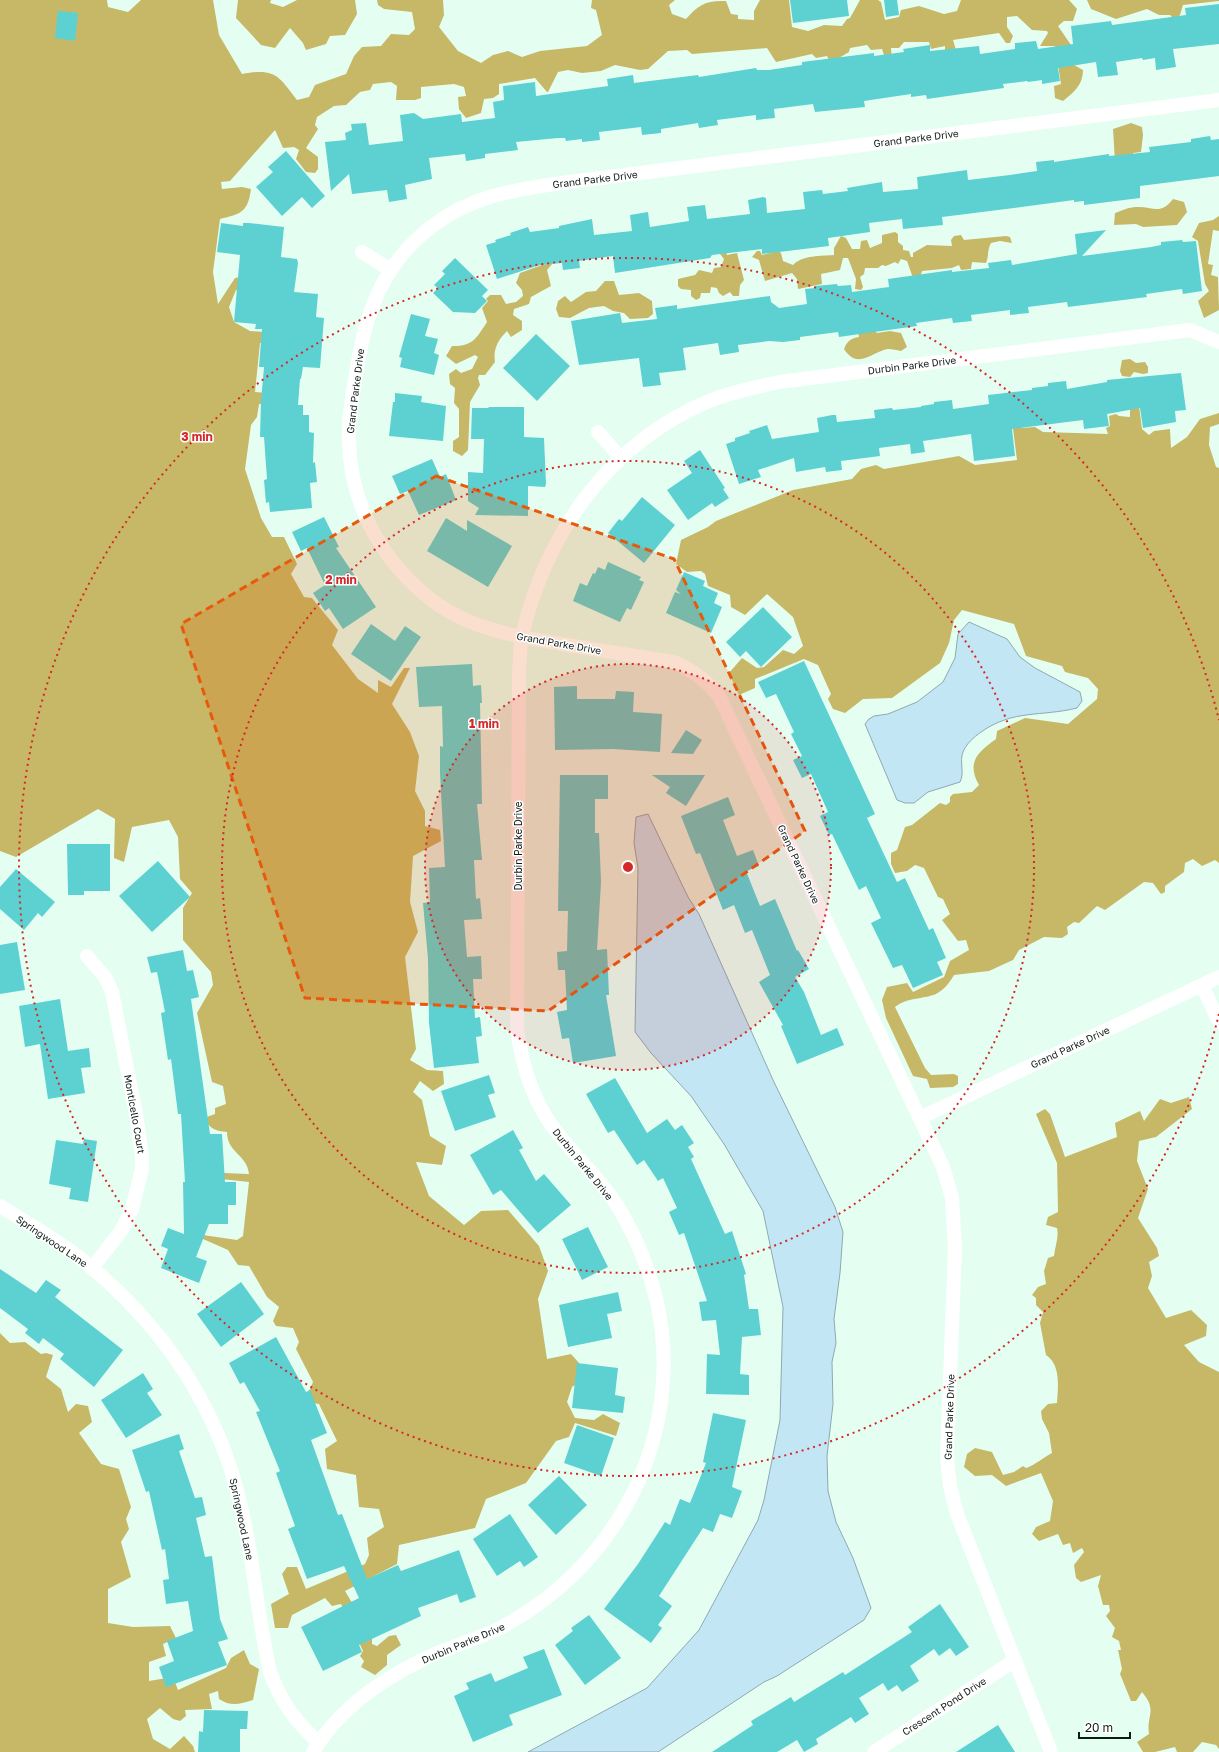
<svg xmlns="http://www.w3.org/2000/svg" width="1219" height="1752" font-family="'Golos Text',sans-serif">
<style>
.forest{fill:#c6b866}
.water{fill:#c3e6f5;stroke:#8da9b2}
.building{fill:#5dd1d1}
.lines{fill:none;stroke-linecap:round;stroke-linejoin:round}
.minor{stroke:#fff;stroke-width:14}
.marked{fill:#e8590c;fill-opacity:0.2;stroke:#e8590c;stroke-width:3;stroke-dasharray:8 5;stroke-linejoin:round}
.ring{fill:none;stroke:#d62828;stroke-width:2;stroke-dasharray:2 4}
.labels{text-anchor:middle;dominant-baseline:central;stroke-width:3;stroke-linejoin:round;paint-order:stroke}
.street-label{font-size:10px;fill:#0f1c16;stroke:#fff}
.centre{fill:#d62828;stroke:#fff;stroke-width:2}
.ring-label{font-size:12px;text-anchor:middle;font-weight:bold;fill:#d62828;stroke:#fff;stroke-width:3;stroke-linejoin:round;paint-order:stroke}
</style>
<rect width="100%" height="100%" fill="#e4fff1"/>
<g class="forest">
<path d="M0,0H107L108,7L128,12L141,0H213L219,35L242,74C275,68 278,75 297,100L309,97L315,85L346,74L354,56L362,47L381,46L391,34L409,35L415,29L412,12L384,9L378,5L377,0H443L444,15L439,27L458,51L481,63L493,55L508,51L522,57L540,51L587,46L602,35L596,10L591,8L592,0H675L669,5L672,14L686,19C698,5 706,0 726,1L731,14L738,15V19L754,20V11L760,0H789L792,27L808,31L824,25L842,26L847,19L850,18L860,0H878L881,2L885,20L899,17L901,10L919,6L944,14L957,11L961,0H1069L1077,9L1073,21H1064L1058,26L1071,45L1074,65L1083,70C1083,85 1074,92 1063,101L1055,98L1054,86L1061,84L1055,46H1040L1048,33L1047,31L1032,30L1017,16L1007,17V27L1013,36L1010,43H1006L999,33L953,40L957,53L945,60V46L931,49L929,42H904L899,48H891L892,60L886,61L882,49L871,50L867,45L850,48L849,52L834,61L829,60L827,56L816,58L812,54L776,62L767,48L692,54L687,50L668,51L648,69L640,70L615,65L601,71L582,73L568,70L558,72L548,92H547L535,78L499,84V94L493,98L484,99L481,113L466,118L459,109L458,97L466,96L464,87L454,84L421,87V98L415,100H396L397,86L391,82L373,84L370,90L360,92L346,105L334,106L317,117L315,125L318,129L306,148L318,157V169L315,173L306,172L296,159L299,150L294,147L283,148L275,130L230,181L221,182L222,189L242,187L251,189C248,212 241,214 220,219L213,272L218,304L235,278L251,275V288L236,290L229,307L234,322L250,331L288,334L285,344L260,343L255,392L280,394L281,403L259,404L257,417L251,425L245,469L261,518L272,537H284L297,564L291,574L304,597L312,598L338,630L332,645L358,679L378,693V680L391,687L404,668H410L392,704L410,732L419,756L415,791L425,811V826L440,830L441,841L413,856L410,902L418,932L405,957L416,1049L410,1060L427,1070L443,1071L444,1084L433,1091L420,1081L413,1092L422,1100L430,1136L446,1146L442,1165L416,1162L429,1196L464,1225L481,1211L508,1210L539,1246L548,1271L538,1299L547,1359L571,1354L579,1363L575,1385L572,1387L567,1402L575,1418L594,1420L603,1414L620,1423L616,1436L575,1423L569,1437L556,1441L526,1483L486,1499L475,1528L399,1545L397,1564L345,1591L372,1636V1644L377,1646L389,1636L396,1635L401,1645L387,1655V1665L375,1675L361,1667L364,1661L360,1656L363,1651L341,1604L332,1606L325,1598L292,1615L288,1628H275L271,1604L289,1594L282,1574L287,1567H297L306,1589L365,1564L369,1555L367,1538L384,1527L379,1509L359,1507L356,1475L327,1469L325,1449L337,1441L319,1404L313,1403L309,1391L313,1382L296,1349L299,1342L293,1328L276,1326L273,1321L279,1307L267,1297L249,1266L238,1265L228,1250L203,1239V1235L237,1240L243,1236L249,1182L194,1176L198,1172L249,1174C247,1154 227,1153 227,1132C215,1131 210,1129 204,1118L215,1114V1108L226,1104L223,1086L212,1082L197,1013L213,985L211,972L183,940V908L192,893L180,879L178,837L169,820L132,827L124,862L114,858L115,819L98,809L16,857L0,851Z"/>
<path d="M238,0H271L270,3L283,7L297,0H355L357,14L345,35L330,36L326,44L306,50L303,43L290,28L275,48L261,45L236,18Z"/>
<path d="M1087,0H1219V1L1183,5L1180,15L1175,20L1170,15H1159L1147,9L1116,19L1091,9Z"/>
<path d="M1131,123L1142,127L1143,135L1141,152L1133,153V160L1115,162L1113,129Z"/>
<path d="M1173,199L1184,202L1187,212L1177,225L1143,227L1136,224L1114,225L1115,213C1121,211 1129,207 1136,207C1153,206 1160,216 1173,199Z"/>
<path d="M1219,216V231L1213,230L1208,264L1213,265L1211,275L1218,277L1219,310L1204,318L1198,301L1209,291L1205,284L1198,241L1192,237L1199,223L1213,220Z"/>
<path d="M895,232L898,234V242L903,246V250L909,251L911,257H913V253L927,245L952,246L951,240L954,236L961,235L964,240L1006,236L1010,237L1012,243L1000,241L991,243C987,250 989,256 986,263L972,262L971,269L961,270L959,265L952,268L922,271L920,278H913L907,261L901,259L898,264L895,262L886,266L882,265L878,268H865L864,274L860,277L863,287L861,290L855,289L856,279L848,258H843L840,270L821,274L822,284L798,289L797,279L792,273L765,281L759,260L752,257L757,251H760L762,255L778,251L781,253L783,261L793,265C802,255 822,256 834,255V248L841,236L846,238L852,249H860L861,241L867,240L870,248L882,243V235Z"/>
<path d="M726,249L727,255L737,253L744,280L740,285L739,296H733L730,292L723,296L719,293L717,288L711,287L710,293H701L700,298L696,300L691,296V290L681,289L678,286V279L695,275L699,270L712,273L714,268L721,267L724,259L720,254L722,250Z"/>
<path d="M553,263L547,270L551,286L531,297L529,304L514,309L513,315L522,321V330L511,337L507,331C498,340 493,349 495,362L485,375H479L478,378L480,385L470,402L468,450L462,456L453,451V441L459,437V409L454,403L455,388L450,384L449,374L456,369L461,373L472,369L478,357L475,355L456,364L446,356L452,346C473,347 477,337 487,322L482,308L488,301L486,299L490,295H501L506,304L516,302L523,296L522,290L516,283L520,273L542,265Z"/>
<path d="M605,281H614L619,295L639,293L652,301L653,314L648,318L630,319L624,313L613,311L604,306L589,308L570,318L559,317L556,309L558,301L565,296L571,302L586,292L596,291Z"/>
<path d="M874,330L877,333L890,331L901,333L907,347L901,351C897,350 892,349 888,349C873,351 858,371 844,349C847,341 851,338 859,337L858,331Z"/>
<path d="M1130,359L1136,363L1145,362L1148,367V373L1143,374L1134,372L1130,377L1122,376L1120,371L1122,360Z"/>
<path d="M1138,398L1142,429L1149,435L1154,431L1170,429L1171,448L1187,437L1200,419L1219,413V424L1210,427L1209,445L1216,467L1219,468V863L1215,860L1202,866L1193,859L1185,863L1184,872L1165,886V892L1161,894L1153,883L1144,882L1105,910L1097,906L1079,923L1074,922L1067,927L1068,934L1062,938L1044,937L1019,950L1013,960L989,971L954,975C951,980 947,986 942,990C929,1001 910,995 895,1007L925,1068L931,1075L954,1074L958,1076V1084L953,1087L930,1088L927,1079L913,1076L886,1018L882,1000L887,987L907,983L913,992L944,977L950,961L969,950L966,940L958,941L942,920L950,914L943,899L938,897L924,868L915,865L907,871L895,873L891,864V853L897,850L905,827L912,825L940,803L946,805L950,802V797L953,794L972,792L979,785C966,762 978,752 996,739L997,731L1025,718L1068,724L1097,699L1098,689L1088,678L1065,672L1062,666L1026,656L1014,624L962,610L954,620L949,643L940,663L892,698L863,699L845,713L833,709L828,699L831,694L818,665L804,659L755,679V688L739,695L729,673L742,658L757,668L764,667L783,650L794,654L803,646L793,617L767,594L745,615L731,607L730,595L708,586L705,574L701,571L687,572L676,564L681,540L708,527L716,521L793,490L852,479L861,469L876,465L884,469L959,456L975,465L1017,460L1012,421H1019L1022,428L1035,427L1043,432L1108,434L1106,428L1110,426L1109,416L1116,414L1119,416L1130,417V404Z"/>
<path d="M1189,1097L1192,1109L1156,1137L1139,1141L1137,1161L1148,1189L1138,1218L1157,1248L1159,1256L1149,1262L1152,1276L1148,1288L1166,1318L1191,1310L1207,1325L1206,1336L1184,1345L1199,1362L1219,1372V1749L1216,1745L1202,1742L1193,1752H1177L1175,1747L1155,1752H1143L1137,1742L1149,1734C1146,1715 1158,1711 1142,1692L1136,1701H1131L1120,1674L1122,1669L1118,1650H1121L1119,1641L1112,1637L1115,1628L1106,1616L1110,1611L1109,1605H1103L1098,1586L1101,1575L1081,1582L1076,1578L1074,1565L1084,1552L1082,1548L1073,1553L1070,1543L1063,1545L1058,1534L1039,1541L1032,1534L1036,1527L1050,1521L1053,1501L1041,1473L1006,1486L992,1475L975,1476L964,1467L967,1454L975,1448L992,1452L1003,1475L1014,1472L1023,1466L1026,1468C1037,1464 1042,1458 1052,1453L1049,1433L1042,1419L1041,1411L1048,1404L1057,1403C1058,1387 1061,1365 1046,1355L1040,1323L1043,1312L1036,1305V1298L1032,1295L1038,1287L1046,1284L1044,1271L1048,1258L1054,1256C1055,1246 1059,1238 1057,1228L1046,1225L1048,1217L1058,1212L1057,1163L1036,1114L1045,1109L1050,1114L1065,1157L1117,1137L1115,1123L1140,1111L1144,1121L1160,1099L1171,1103Z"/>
<path d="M0,1333L10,1343L25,1342L41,1354L46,1353L53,1355L46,1377L61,1389L68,1412L76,1404L88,1406L92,1422L79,1433L101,1464L119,1469L131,1507L126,1519L129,1529L121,1542L131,1577L108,1589V1623L133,1627L170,1626L176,1638L163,1644L166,1656L149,1662V1681L173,1677L178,1690L226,1668L231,1658L244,1650L250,1664L259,1669L253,1700C240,1704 231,1707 219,1699L218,1691L209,1694L212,1709L185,1710L186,1716L180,1721L173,1719L160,1708L147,1719L153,1739L170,1749L184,1736L193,1746L195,1752H0Z"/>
</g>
<g class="water">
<path d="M969,622L1007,639L1020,657L1035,668L1080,692L1082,701L1077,708C1041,717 1014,709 981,732C974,737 966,744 963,752C959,762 965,772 960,782L928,792L914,803H905L897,800L865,724L869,719L874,716L888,714L917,702L943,682L955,658L958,634Z"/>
<path d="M648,814L688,897L699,914L773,1080L835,1207L843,1232L840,1273L834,1319L836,1343L832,1362L833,1404L827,1456L828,1491L836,1522L853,1558L871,1608L864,1620L777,1676L764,1682L658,1752H528L647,1688L699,1630L758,1520L764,1500L780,1420L783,1307L763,1211L724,1144L691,1096L651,1053L635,1032L638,868L634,843L636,817Z"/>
</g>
<g class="building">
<path d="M790,0H847L849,16L793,23Z"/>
<path d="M884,0H897L899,15L886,17Z"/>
<path d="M1219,4V44L1173,49L1176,67L1156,70L1155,58L1143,60L1142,58L1116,62L1118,75L1098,77L1096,62L1058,68L1060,81L1042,84V80L1028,82L1027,81L1003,84L1004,88L927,99L926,95L911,97V94L864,101L865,107L815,112L813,104L774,109L775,118L756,120V115L717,120L718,125L699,128L698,123L661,129V133L642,135L641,127L599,132L600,140L582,142V139L566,141L565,138H558L516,142L518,150L485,154V158L466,161L465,154L429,158L432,179L405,185L407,199L389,202L387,190L352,194L349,174L331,191L325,142L346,140L345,133L352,130L351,124L366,123L369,145L403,141L400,115L414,113L423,119L461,114L462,122L495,118L493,102L504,100L503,86L535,82L536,96L608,86L607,79L633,75L634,83L698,75L699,77L756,68L757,70H769L802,65V62L874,53V56L904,52L903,49L930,45V51L979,46L980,54L1015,49V43L1036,41L1038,49L1073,44L1071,26L1111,21L1112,25L1186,15L1185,8Z"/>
<path d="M58,11L78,13L75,41L55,38Z"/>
<path d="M1210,136L1211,140L1219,139V176L1140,186V198L1084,205V201L1074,202V200L1029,206L942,217L943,225L903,229L902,219L869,223L870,232L828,238L829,246L762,254V249L712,255L710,258L615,273L613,256L579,261L580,268L563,270L562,263L540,265L497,279L486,245L496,242L495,240L511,235L510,233L528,227L530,232L559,228V226L592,219L594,235L632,231L630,215L648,212L650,227L689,221L687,207L705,205L707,219L750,214L748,200L763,197L766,198L767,213L805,209L803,192L822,190L823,194L848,191L847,188L882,182L883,192L918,189L917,177L967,170L968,180L1010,175L1037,171L1036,162L1054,160V162L1109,154V156L1150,152L1149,147L1191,142V139Z"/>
<path d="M286,151L325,196L312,208L302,197L282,216L256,187L273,172L268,167Z"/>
<path d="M221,223L243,226V223H249L284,227L281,257L297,259L298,263L294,292L318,294L316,317L324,318L320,368L303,367L301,379H300L298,405H303V415H309V432L314,433L313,463L315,462L317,482L310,483L312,508L270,512L269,502L266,503L264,480L267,479L264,437H260L261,401L264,367H259L262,329H255L256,324L234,322L240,255L217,252Z"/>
<path d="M1106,230L1082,256L1151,247L1161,245V242L1182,240L1183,242L1196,241L1202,291L1183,294L1182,289L1146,294L1147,297L1068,307L1067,302L1028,307L1029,313L1010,315V310L971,315L972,321L953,323L952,318L916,323L917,326L853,335L839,337L838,332L800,337V340L783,342L769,341L738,345L739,352L720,355L718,343L683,348L686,370L659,373L661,385L643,387L639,358L579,365L571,321L620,313L622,323L657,319L655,308L677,305V309L770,296L771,302L779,308L807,304L805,289L815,288V286L837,284L838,286L851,285L852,292L889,287L888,279L952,270V272L989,268L988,263L1011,260L1012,265L1077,254L1075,234Z"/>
<path d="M455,258L488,290L482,296L487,301L475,313L453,312L433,293L438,288L434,285L445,274L442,271Z"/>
<path d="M411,314L430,319L425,336L438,339L434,353L439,355L434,375L400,367L402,358L399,357Z"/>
<path d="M536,334L570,366L537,401L503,368Z"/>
<path d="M1181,373L1186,410L1175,411L1176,422L1143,428L1140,408L1107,414L1109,426L1084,429L1083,420L1012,429L1015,456L974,461L971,434L923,441L925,452L911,454L910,444L879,448L880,456L841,461L842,470L826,472L825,467L796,472L794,458L758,470L761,477L739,484L726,444L735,441V438L750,433L749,431L767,425L772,439L819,432L817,418L832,415H836L837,422L875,418L874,410L892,408L893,410L921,407V406L934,404V402L952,400L953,409L989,404L988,395L1032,390V388L1048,386V383L1066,381L1067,389L1107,382V380Z"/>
<path d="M395,393L422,396L421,402L446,406L443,441L389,436L393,402H395Z"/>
<path d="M488,407H524V437L544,438L546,484L545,487L528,486V516L475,515L479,508L468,501V472L483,473L484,439H471L472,408H489Z"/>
<path d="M700,450L725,488L723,489L729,498L715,507L712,503L688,520L667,490L692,473L684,461Z"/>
<path d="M432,459L440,477L446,474L456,500L419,515L408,491L400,494L392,476Z"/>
<path d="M642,497L675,525L644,563L608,533L619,519L622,521Z"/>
<path d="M324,517L339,547L336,548L376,607L343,629L329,608L325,611L313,593L325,585L307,548L301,551L292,532Z"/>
<path d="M446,518L467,531V520L512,546L488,587L427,551Z"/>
<path d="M608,562L641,577L639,580L644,582L631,610L627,608L620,622L573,601L580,583L587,586L593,573L595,574L598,567L605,570Z"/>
<path d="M684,572L705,581L703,586L718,593L714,603L722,607L711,633L666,613L675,592L681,594L676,590Z"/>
<path d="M763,607L792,637L761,667L746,651L740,657L726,642Z"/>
<path d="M371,624L395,641L405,626L421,637L391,681L351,654Z"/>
<path d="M804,661L875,814L867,818L897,882L905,878L929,930L933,928L946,958L937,962L943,975L913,988L902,965L893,968L871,923L881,918L866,886L859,890L832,834L829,835L820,816L828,812L811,774L802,778L793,760L802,756L791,734L794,732L776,694L766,698L758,682Z"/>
<path d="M472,664L473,686L481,685L482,703H480L482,804H477L482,860H474L476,899L480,898L482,919L464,920L467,957L481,956L482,979H473L475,1018L480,1017L482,1036L476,1037L479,1063L434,1068L429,1023L428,959L423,903L430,902L429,868L445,867L440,773V746L443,747L442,706L419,707L416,667Z"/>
<path d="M577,686V699H615L616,691L634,692L633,712L662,714L660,752L613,749L555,750L554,687Z"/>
<path d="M686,730L702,740L693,754L671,753Z"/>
<path d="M560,775H608V799H595V833H599L601,882L597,950L607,949L609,995H606L616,1056L573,1063L569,1038L562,1039L557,1012L567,1010L565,970H558L557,952L567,951L568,911H558Z"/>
<path d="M652,775H705L686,806L666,793L670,787Z"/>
<path d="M728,797L735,815L723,820L737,856L753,850L759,866L746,871L760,906L775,899L797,951L798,950L809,969L795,977L804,992L821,1035L837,1028L844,1045L797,1064L781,1026L783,1025L759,982L770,975L752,930L745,933L734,905L723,910L700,853L696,854L681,816Z"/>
<path d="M67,844H110V891H84V895H68Z"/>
<path d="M158,861L190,897L152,932L119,896Z"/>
<path d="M16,869L55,902L42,917L38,913L24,930L0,909V887Z"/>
<path d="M17,942L25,990L0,994V945Z"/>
<path d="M183,950L187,971L193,970L199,997L191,999L210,1134H222L225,1182H236V1205H228V1224H209L196,1257L207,1261L199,1283L161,1268L168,1249L161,1246L168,1228L184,1234L183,1182H185L181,1114H178L171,1059L168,1060L161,1013L165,1012L157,972L151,973L147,957Z"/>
<path d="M60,999L68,1051L89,1048L91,1067L81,1068L85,1093L48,1099L40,1044L25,1047L19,1006Z"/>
<path d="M489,1075L495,1093L488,1095L496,1117L455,1131L441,1091Z"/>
<path d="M615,1078L647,1133L667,1119L675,1130L682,1125L694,1143L688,1147L694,1157L691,1159L725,1234L732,1231L746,1274L744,1275L749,1309H758L761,1335L742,1337L740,1374L749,1375V1395L706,1394L707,1354L720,1355L716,1320L702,1321L699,1302L707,1301L684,1233L679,1235L669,1212L677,1208L663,1178L658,1181L644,1160L637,1165L614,1130L608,1133L586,1094Z"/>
<path d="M513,1130L523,1148L519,1150L536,1181L544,1174L571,1205L538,1233L501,1190L493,1195L470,1155Z"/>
<path d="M84,1139L97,1141L88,1202L69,1199L71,1188L49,1184L56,1140L83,1144Z"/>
<path d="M588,1227L608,1267L582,1280L562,1239Z"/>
<path d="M0,1269L36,1293L46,1280L61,1290L55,1297L123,1350L94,1387L60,1359L64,1354L43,1338L39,1344L25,1333L28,1329L0,1308Z"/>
<path d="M241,1282L264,1314L221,1347L197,1314Z"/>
<path d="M618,1292L622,1311L607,1314L612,1338L568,1347L559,1305Z"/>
<path d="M276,1337L306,1392L310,1390L327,1433L311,1440L338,1515L342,1514L367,1579L398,1565L401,1571L459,1550L476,1597L460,1603L457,1594L418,1608L421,1616L359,1645L362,1652L323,1671L301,1627L359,1598L344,1566L307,1579L288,1529L295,1526L276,1473L280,1471L256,1412L260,1411L244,1382L240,1384L229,1363Z"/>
<path d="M577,1363L618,1368L615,1395L625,1397L623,1413L572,1408Z"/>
<path d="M143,1373L153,1389L147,1393L162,1415L126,1438L101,1400Z"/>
<path d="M713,1413L746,1420L732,1487L742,1491L732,1518L720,1514L713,1532L703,1528L659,1596L672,1606L658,1625L662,1628L651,1643L604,1609L638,1564L665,1522L670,1525L680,1499L690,1503L706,1463L703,1462Z"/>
<path d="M577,1425L614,1438L601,1476L564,1463Z"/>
<path d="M179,1434L184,1449L179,1451L195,1498L202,1497L206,1515L196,1518L205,1557L212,1556L220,1619L228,1639L218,1642L227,1665L166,1687L159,1667L174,1661L167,1641L193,1631L188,1601L166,1604L163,1580L169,1579L165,1549L162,1550L149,1491L146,1492L132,1450Z"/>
<path d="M559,1476L587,1505L556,1535L528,1505Z"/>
<path d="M510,1514L538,1557L524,1567L520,1561L497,1576L473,1539Z"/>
<path d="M940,1604L969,1647L956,1656L950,1648L939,1656L934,1649L910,1666L919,1681L902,1692L897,1685L888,1691L883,1683L859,1698L869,1714L855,1723L851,1717L816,1739L818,1744L804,1752L797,1740L777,1752H712L753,1725L751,1721L791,1697L794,1702L843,1672L845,1675L912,1632L908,1627Z"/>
<path d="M589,1615L621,1658L585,1685L555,1645L573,1631L571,1628Z"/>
<path d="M544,1649L562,1695L509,1715L513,1725L473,1742L454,1696L469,1689L466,1683L491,1673L495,1682L528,1668L523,1657Z"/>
<path d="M204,1710L248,1711L247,1729H240V1752H198L199,1731L203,1732Z"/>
<path d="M998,1725L1015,1752H956Z"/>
</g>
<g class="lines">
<g class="minor">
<path d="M362,252L391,270"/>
<path d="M598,432L620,457"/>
<path d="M87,956L105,977L112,992L136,1114L142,1156V1169L132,1209L121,1231L92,1268"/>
<path d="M1202,985L1219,1022"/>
<path d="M920,1118L1219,977"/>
<path d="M0,1206C27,1223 56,1239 81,1259C163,1324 220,1409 242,1511C254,1564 258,1619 270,1672C281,1702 295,1721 319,1743"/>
<path d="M313,1752C338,1710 379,1681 422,1660C446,1648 472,1641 496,1630C617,1569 686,1436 657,1302C649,1269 636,1236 618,1207C602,1181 579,1160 559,1135C533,1104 522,1067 517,1028L519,672C520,660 520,647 522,636C546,533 609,443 709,401C732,392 755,387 779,382L1190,330L1219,342"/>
<path d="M874,1752L1015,1660"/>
<path d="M1051,1752L957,1514L950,1486L947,1457L955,1248L952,1198L943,1167L719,696C706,680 693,670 674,662C640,657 606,651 573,646C526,638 477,632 437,604C385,566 350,507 349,441C348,416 353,392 357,368C366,311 384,263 431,227C471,196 513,190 561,183L1219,100"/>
</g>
</g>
<path class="marked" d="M436,476L674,559L805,831L548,1011L305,998L181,624Z"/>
<circle cx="628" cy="867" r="203" fill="#d62828" fill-opacity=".12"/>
<g class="ring">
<circle cx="628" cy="867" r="203"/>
<circle cx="628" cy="867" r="406"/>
<path d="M1219 1014A609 609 0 1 1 1219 720"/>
</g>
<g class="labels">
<g class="street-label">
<text transform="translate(916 138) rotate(-7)">Grand Parke Drive</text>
<text transform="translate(595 179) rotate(-7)">Grand Parke Drive</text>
<text transform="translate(912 365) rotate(-7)">Durbin Parke Drive</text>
<text transform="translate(355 391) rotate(-83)">Grand Parke Drive</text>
<text transform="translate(559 643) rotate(10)">Grand Parke Drive</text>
<text transform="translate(518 846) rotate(-90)">Durbin Parke Drive</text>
<text transform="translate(799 864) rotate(65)">Grand Parke Drive</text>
<text transform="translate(1070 1047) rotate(-25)">Grand Parke Drive</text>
<text transform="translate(135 1114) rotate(80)">Monticello Court</text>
<text transform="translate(583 1164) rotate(51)">Durbin Parke Drive</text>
<text transform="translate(52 1241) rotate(34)">Springwood Lane</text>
<text transform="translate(949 1417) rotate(-88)">Grand Parke Drive</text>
<text transform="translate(242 1519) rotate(78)">Springwood Lane</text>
<text transform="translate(463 1643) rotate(-23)">Durbin Parke Drive</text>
<text transform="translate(944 1706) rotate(-33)">Crescent Pond Drive</text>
</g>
</g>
<circle cx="628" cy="867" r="6" class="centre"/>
<g class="ring-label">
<text x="197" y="441">3 min</text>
<text x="341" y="584">2 min</text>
<text x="484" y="728">1 min</text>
</g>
<path d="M1079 1732v6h51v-6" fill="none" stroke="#0f1c16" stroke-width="2"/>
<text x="1085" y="1732" font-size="12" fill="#0f1c16" stroke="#ffffff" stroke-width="3" paint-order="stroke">20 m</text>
</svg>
